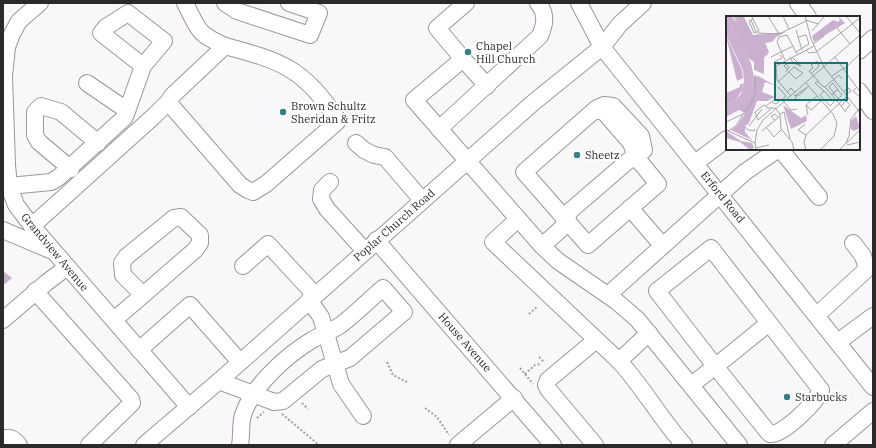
<svg xmlns="http://www.w3.org/2000/svg" width="876" height="448" font-family="'IBM Plex Serif',serif">
<style>
.forest{fill:#c9b0ce}
.lines{fill:none;stroke-linecap:round;stroke-linejoin:round}
.minor-casing{stroke:#9b989b;stroke-width:18}
.path{stroke:#a19fa1;stroke-width:2;stroke-dasharray:2 2;stroke-linecap:butt}
.minor{stroke:#fff;stroke-width:16}
.poi-dot{fill:#378083;stroke:#fff;stroke-width:1.5}
.labels{text-anchor:middle;dominant-baseline:central;stroke-width:4;stroke-linejoin:round;paint-order:stroke}
.poi-label{font-size:11px;fill:#2b2a2b;stroke:#fff;text-anchor:start}
.street-label{font-size:11px;fill:#2b2a2b;stroke:#fff}
.inset-river{fill:none;stroke:#cbb2d0;stroke-width:2}
.inset-road{fill:none;stroke:#a7a5a8;stroke-width:1}
.view{fill:#0f766e;fill-opacity:0.15;stroke:#0f766e;stroke-width:2}
.inset-edge{fill:none;stroke:#2b2a2b;stroke-width:2}
</style>
<rect width="100%" height="100%" fill="#faf7fb"/>
<path class="forest" d="M3,271L12,278L5,284H3Z"/>
<g class="lines">
<g class="minor-casing">
<g id="minor">
<path d="M40,3L19,21L12,34L7,47L4,76L7,165L9,186L16,205L32,226L189,407"/>
<path d="M185,3C199,30 196,33 225,46"/>
<path d="M225,3L237,11L310,35L319,13L289,3"/>
<path d="M466,3L437,28L463,59L414,100L542,246L558,261L616,301L637,319L739,445"/>
<path d="M579,3L602,47L873,387"/>
<path d="M798,3L808,17"/>
<path d="M859,51L873,38"/>
<path d="M463,59L487,86"/>
<path d="M859,91L873,111"/>
<path d="M604,105L613,106L641,136L644,150L636,157L658,184L588,245L524,172L597,108Z"/>
<path d="M126,114L143,66L164,41L128,13L106,27L101,33L143,66"/>
<path d="M439,129L540,36C545,24 547,14 538,3"/>
<path d="M356,143L364,150L374,155L385,157L422,200"/>
<path d="M695,163L727,139"/>
<path d="M71,169L39,142L35,135V112L41,106L61,112L98,143"/>
<path d="M330,182L322,190L321,199L327,209L365,251"/>
<path d="M9,186L51,182L59,177L124,118L126,114L125,109L87,83"/>
<path d="M630,208L662,245"/>
<path d="M181,217L200,235V243L195,250L143,295L123,275L122,263L126,257L174,218Z"/>
<path d="M518,219L493,242L619,361C643,387 660,418 684,445"/>
<path d="M32,226L154,116L168,102L173,95L225,46C281,61 304,68 337,119V122L266,184L253,192L248,190L240,185L168,102"/>
<path d="M3,230L50,250"/>
<path d="M376,240L553,445"/>
<path d="M542,246L562,228L570,211L628,161L636,157L631,143L605,113L599,110L593,112"/>
<path d="M243,266L268,244L315,295"/>
<path d="M35,291L131,399L132,403L89,445"/>
<path d="M608,295L745,172L777,150H781L819,197"/>
<path d="M309,300L321,317L341,384L363,416"/>
<path d="M817,315L867,269L863,256L853,243"/>
<path d="M3,320L46,283L67,267"/>
<path d="M114,320L143,295"/>
<path d="M838,342L873,316"/>
<path d="M139,350L190,305L240,362"/>
<path d="M619,361L649,333"/>
<path d="M219,381L274,402L283,401L322,369L350,358L404,312L383,288C369,300 356,313 342,324C333,331 322,334 312,340C287,355 252,386 243,415C240,424 242,435 240,445"/>
<path d="M691,385C718,365 743,344 769,323L821,390C817,402 782,436 770,434L767,431L715,366L657,291L711,248L769,323"/>
<path d="M3,439C10,436 14,439 19,445"/>
<path d="M144,445L219,381L534,102L602,47L620,24L643,3"/>
<path d="M458,445L514,398"/>
<path d="M595,445L548,389L546,385L548,380L596,340"/>
<path d="M833,445L873,411"/>
</g>
</g>
<g class="path">
<path d="M529,314L537,307"/>
<path d="M539,357L544,362"/>
<path d="M387,362L393,375L407,382"/>
<path d="M520,368L533,384"/>
<path d="M525,374L535,365L541,364"/>
<path d="M302,403L308,409"/>
<path d="M425,408L437,417L449,435"/>
<path d="M282,414L319,445"/>
<path d="M257,418L264,412"/>
</g>
<use href="#minor" class="minor"/>
</g>
<g class="poi-dot">
<circle cx="468" cy="52" r="4"/>
<circle cx="283" cy="112" r="4"/>
<circle cx="577" cy="155" r="4"/>
<circle cx="787" cy="397" r="4"/>
</g>
<g class="labels">
<g class="poi-label">
<text x="476" y="46">Chapel<tspan x="476" dy="13">Hill Church</tspan></text>
<text x="291" y="106">Brown Schultz<tspan x="291" dy="13">Sheridan &amp; Fritz</tspan></text>
<text x="585" y="155">Sheetz</text>
<text x="795" y="397">Starbucks</text>
</g>
<g class="street-label">
<text transform="translate(723 197) rotate(51)">Erford Road</text>
<text transform="translate(394 225) rotate(-41)">Poplar Church Road</text>
<text transform="translate(55 252) rotate(50)">Grandview Avenue</text>
<text transform="translate(465 342) rotate(49)">House Avenue</text>
</g>
</g>
<g transform="translate(726 16)">
<rect width="134" height="134" fill="#faf7fb"/>
<path d="M0,0H5L12,7L7,0H19L18,1L27,19L60,16L50,21L46,26L39,27L43,36L38,42V58L28,54V46L22,42ZM112,0L119,7L88,26L86,20L107,4L112,6L114,4ZM0,20L16,54L17,62L11,65ZM32,60L50,70L39,66L36,76L49,81L41,85H31L23,107L19,110V116L26,124L5,114L11,110L19,97L13,94L6,97L23,82L28,61ZM14,68H17L16,74L10,84L0,89V77L14,71ZM57,89L75,102L80,99L81,105L65,113ZM130,100L134,112L128,115L125,113V105ZM0,115L15,125L26,127L28,132L24,134L14,126L0,122Z" fill="#c9b0ce"/>
<path d="M0,0L25,47L28,61L23,82L11,95L0,101V89L10,84L15,78L18,65L17,54L0,19Z" fill="#cbb2d0"/>
<path class="inset-river" d="M34,27L39,21L49,22M34,29L41,39M16,33L33,28M24,77L43,84"/>
<path class="inset-road" d="M42,0L53,18L80,5M57,0L63,13M79,0L85,23L98,51L132,94L134,92M120,0L134,17M26,1L33,15L28,17L23,5L27,3M25,4L30,16M80,4L92,8M111,12L124,28M70,14L76,34M86,15L98,1M31,17L53,18M87,28L98,20M80,34L83,37L90,36L134,2M70,36L83,28L80,19L72,21M45,41L67,30M64,41L67,47L75,50L66,41M109,41L134,76M59,44L51,26L53,21L61,19L71,38M48,46L56,42L54,39M118,53L134,38M60,56L63,51L60,48L58,50L61,53M85,58L93,50L91,45L85,49L87,52L83,55L92,65L93,67L101,73L120,96M106,60L118,52M92,65L89,67L100,77L108,86L104,90L94,79L98,75M52,66L68,51L77,57L70,63L63,56M80,67L107,98L111,107L108,120L94,134M52,71L60,80L57,83L58,86M99,71L113,59L116,63M131,71L127,75L134,81M118,75L123,72L125,75L120,79M61,76L65,72L69,77M68,79L72,80L81,72M106,79V78L108,77V76L112,74L116,79L112,83V82L108,78V77L103,71L107,67L112,74M65,80L51,64L50,50L88,30M68,85L71,78L83,70M58,86L65,94L71,93M80,89L85,94L95,85M40,90L49,83L53,86L50,88L46,86M115,90L120,85L124,89L119,95M46,92L32,104L29,96L38,89L42,92H49L54,98L55,113L66,126L68,134M54,98L58,96L64,123M82,99L80,89L91,80M49,105L45,100L49,98L52,101M0,106L17,98L24,90L29,78V59M79,108L72,114L80,119M23,110L36,93M19,111L22,114L28,115L29,113M40,111L48,121L56,113M0,114L29,127L30,134M2,115L10,110L17,98M36,115L54,100M29,127L31,114L37,104L134,19M120,127L123,120L125,103L132,94L134,98M121,129L134,126M30,132L43,129M80,134L78,126L80,119L121,80M113,134L134,114"/>
<path class="view" d="M49,47H121V84H49Z"/>
<rect width="134" height="134" class="inset-edge"/>
</g>
<rect width="876" height="448" fill="none" stroke="#2b2a2b" stroke-width="8"/>
</svg>
